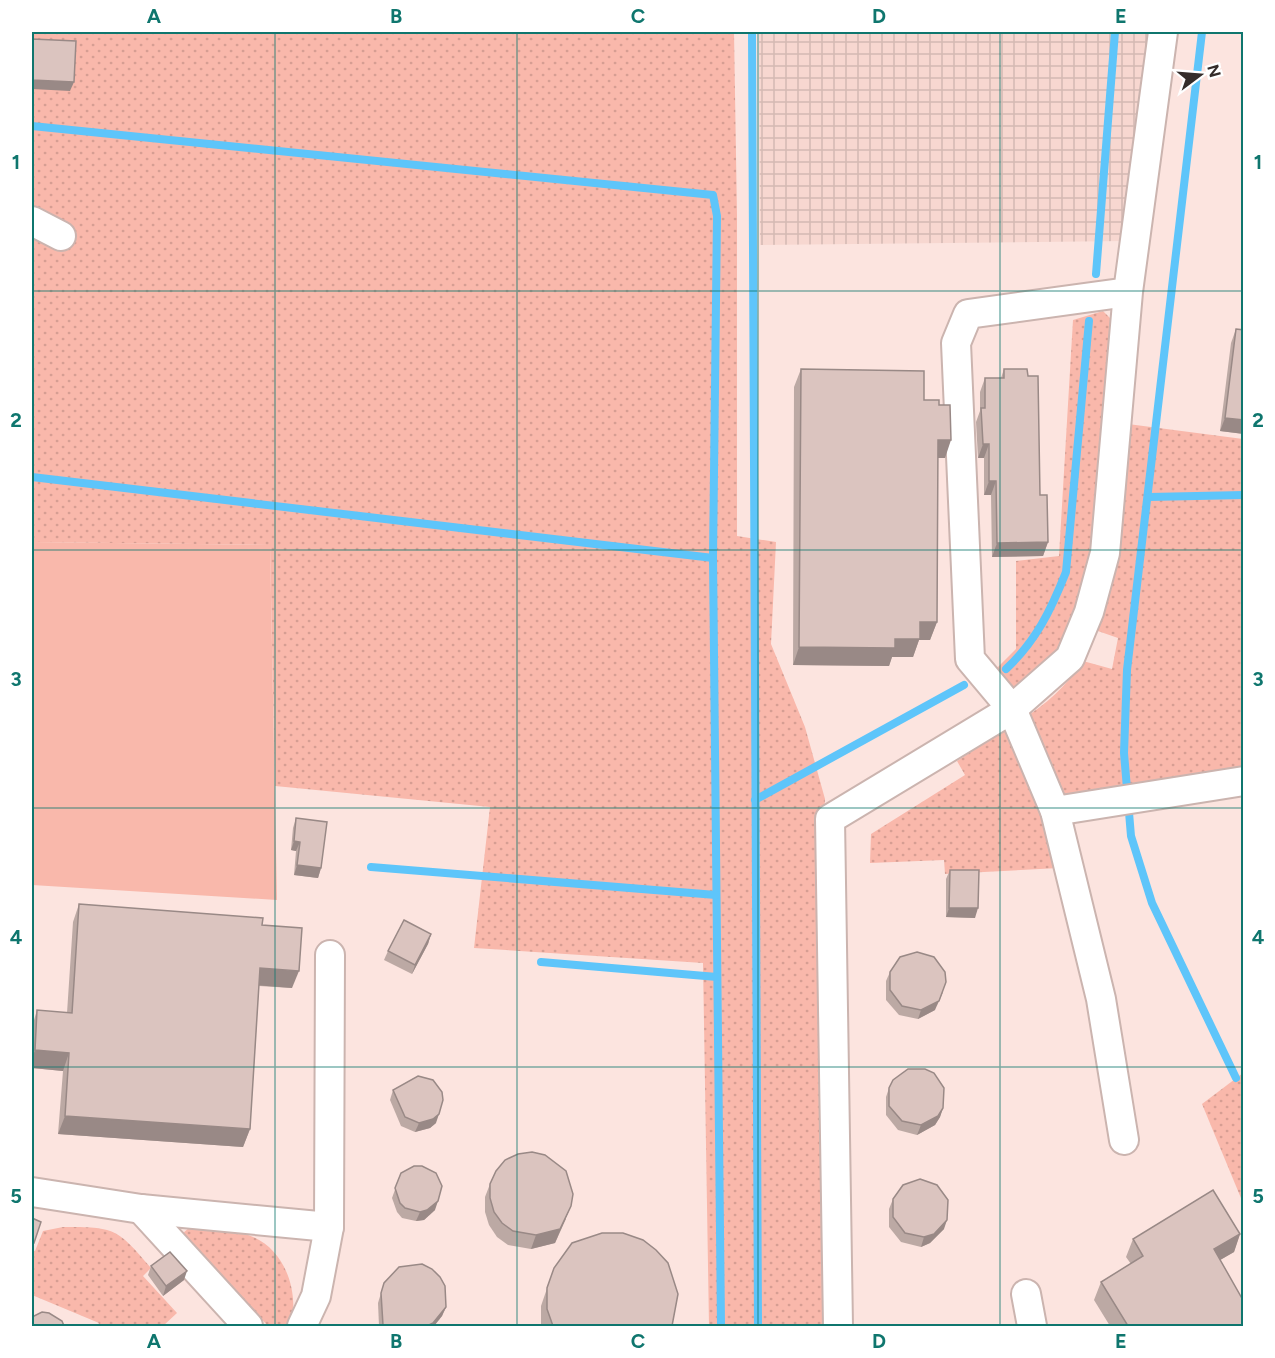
<svg xmlns="http://www.w3.org/2000/svg" width="1275" height="1358" font-family="Figtree,sans-serif">
<style>
.industrial{fill:url(#industrial-grid)}
.grass{fill:url(#grass-dots)}
.pitch{fill:#f9b8ab}
.lines{fill:none;stroke-linecap:round;stroke-linejoin:round}
.stream{stroke:#5ec5fa;stroke-width:8}
.minor-casing{stroke:#cbb4af;stroke-width:32}
.minor{stroke:#fff;stroke-width:28}
.wall{fill:#bca9a4}
.shaded-wall{fill:#998986}
.building{fill:#dbc4bf;stroke:#998986;stroke-width:1.5}
.grid{fill:none;stroke:#0f766e;stroke-width:1.5;stroke-opacity:0.55}
.neatline{fill:none;stroke:#0f766e;stroke-width:2}
.grid-label{font-size:20px;text-anchor:middle;font-weight:bold;fill:#0f766e}
</style>
<defs>
<pattern id="industrial-grid" width="8" height="8" patternUnits="userSpaceOnUse" patternTransform="scale(1.5)"><rect width="8" height="8" fill="#f7d7d0"/><path d="M0 4h8M4 0v8" fill="none" stroke="#d4b9b3"/></pattern>
<pattern id="grass-dots" width="8" height="8" patternUnits="userSpaceOnUse" patternTransform="scale(1.5)"><rect width="8" height="8" fill="#f9b8ab"/><path d="M2 2h.1M6 6h.1" fill="none" stroke="#d69e93" stroke-width="1.8" stroke-linecap="round"/></pattern>
</defs>
<rect width="100%" height="100%" fill="#fce4df"/>
<path class="industrial" d="M759,32H1152L1125,241L760,245Z"/>
<g class="grass">
<path d="M32,32H734L737,216V536L776,542L771,644L805,727L825,799L818,914L828,1326H709L703,963L474,948L490,807L275,786L270,545L32,542Z"/>
<path d="M1103,311L1112,320L1095,520L1081,598L1061,648L1028,684L1011,688L996,669L1016,649V561L1059,556L1073,320Z"/>
<path d="M1128,424L1243,439V777L1057,806L1021,720C1047,704 1066,686 1083,661L1112,669L1118,638L1095,630Z"/>
<path d="M1010,726L1047,812L1059,868L945,874L944,860L870,863L871,834L965,775L957,761Z"/>
<path d="M1243,1073V1203L1202,1104Z"/>
<path d="M63,1227C115,1227 117,1228 151,1268L143,1276L177,1313L163,1326H97L99,1323L32,1295V1250L35,1251L43,1231Z"/>
<path d="M190,1227C207,1229 225,1229 241,1233C283,1242 300,1289 291,1326H268L182,1234Z"/>
</g>
<path class="pitch" d="M32,542L270,545L277,900L32,885Z"/>
<g class="lines">
<g class="stream">
<path d="M752,32L758,1326"/>
<path d="M1202,32L1127,670L1124,753L1131,836L1152,903L1236,1078"/>
<path d="M32,126L713,195L717,216L713,558L32,477"/>
<path d="M1096,274L1115,32"/>
<path d="M1149,497L1244,495"/>
<path d="M713,558L721,1326"/>
<path d="M1006,669C1036,641 1051,610 1066,572L1089,321"/>
<path d="M755,800L964,685"/>
<path d="M371,867L716,895"/>
<path d="M541,962L717,977"/>
</g>
<g class="minor-casing">
<g id="minor">
<path d="M32,221L61,236"/>
<path d="M1128,292L968,314L956,343L970,659L1012,709L1070,658L1089,612L1105,553L1128,292L1163,32"/>
<path d="M1055,811L1244,781"/>
<path d="M32,1192L141,1209L329,1227"/>
<path d="M141,1209L248,1326"/>
<path d="M1026,1294L1032,1326"/>
<path d="M302,1326L316,1296L329,1227L330,955"/>
<path d="M838,1326L830,819L1012,709L1055,811L1101,999L1124,1140"/>
</g>
</g>
<use href="#minor" class="minor"/>
</g>
<g class="wall">
<path d="M1236,329L1244,330V434L1220,431L1231,343Z"/>
<path d="M801,369L924,400L945,458H938L937,622L930,640H919L913,657H892L889,666L793,665L794,387Z"/>
<path d="M1004,369L1028,376L1040,495L1048,542L1043,556L992,557L991,495H984V458H978L976,422L980,411V392L985,378H1001Z"/>
<path d="M296,818L321,868L318,878L294,875L296,851L291,850L293,828Z"/>
<path d="M950,870L975,918L946,917V879Z"/>
<path d="M79,904L262,925L292,988L259,986L250,1129L243,1147L58,1134L63,1071L32,1068V1027L37,1010L67,1013L73,922Z"/>
<path d="M431,934L428,944L412,974L384,960L388,951Z"/>
<path d="M890,972L935,1010L918,1019L899,1015L886,1000V981Z"/>
<path d="M889,1088L943,1108L940,1117L935,1125L917,1135L898,1130L886,1115V1097Z"/>
<path d="M393,1090L436,1123L430,1128L415,1132L401,1126L390,1100Z"/>
<path d="M401,1173L435,1210L424,1220L416,1221L402,1218L397,1212L392,1198Z"/>
<path d="M490,1184L566,1219L555,1243L531,1249L508,1245L497,1237L489,1225L485,1212V1197Z"/>
<path d="M893,1199L944,1229L930,1243L921,1247L901,1242L889,1227V1209Z"/>
<path d="M1240,1234L1234,1252L1220,1260L1244,1326H1110L1094,1300L1101,1282L1131,1264L1126,1257L1133,1239Z"/>
<path d="M151,1266L184,1280L163,1296L148,1275Z"/>
<path d="M554,1268L672,1326H541V1306Z"/>
<path d="M384,1283L446,1307L442,1316L434,1326H379L378,1303Z"/>
</g>
<g class="shaded-wall">
<path d="M32,80L74,82L70,91L32,89Z"/>
<path d="M1225,418L1244,420V434L1220,431Z"/>
<path d="M938,440H951L945,458H932Z"/>
<path d="M983,444H989L984,458H978Z"/>
<path d="M989,481H996L991,495H984Z"/>
<path d="M1048,542L1043,556L992,557L997,543Z"/>
<path d="M920,622H937L930,640H919L913,657H892L889,666L793,665L799,647L895,639Z"/>
<path d="M294,841L300,842L296,851L291,850Z"/>
<path d="M297,865L321,868L318,878L294,875Z"/>
<path d="M949,908H978L975,918L946,917Z"/>
<path d="M431,934L428,944L412,974L415,965Z"/>
<path d="M260,968L299,971L292,988L254,985Z"/>
<path d="M943,992L935,1010L918,1019L921,1010Z"/>
<path d="M35,1050L69,1053L63,1071L32,1068V1059Z"/>
<path d="M943,1108L940,1117L935,1125L917,1135L921,1125Z"/>
<path d="M439,1114L436,1123L430,1128L415,1132L419,1123Z"/>
<path d="M65,1116L250,1129L243,1147L58,1134Z"/>
<path d="M438,1201L435,1210L424,1220L416,1221L420,1212Z"/>
<path d="M571,1206L555,1243L531,1249L536,1235Z"/>
<path d="M947,1220L944,1229L930,1243L921,1247L924,1237Z"/>
<path d="M1240,1234L1234,1252L1208,1267L1214,1249Z"/>
<path d="M187,1271L184,1280L163,1296L166,1286Z"/>
<path d="M446,1307L442,1316L434,1326H427Z"/>
</g>
<g class="building">
<path d="M32,39L76,41L74,82L32,80Z"/>
<path d="M1236,329L1244,330V420L1225,418Z"/>
<path d="M801,369L924,371V400H939V405H950L951,440H938L937,622H920V639H895V648L799,647Z"/>
<path d="M1004,369H1027L1028,376H1038L1040,495H1047L1048,542L997,543L996,481H989V444H983L981,408H985V378H1004Z"/>
<path d="M296,818L327,822L321,868L297,865L300,842L294,841Z"/>
<path d="M950,870H979L978,908H949Z"/>
<path d="M79,904L263,918L262,925L302,928L299,971L260,968L250,1129L65,1116L69,1053L35,1050L37,1010L72,1013Z"/>
<path d="M404,920L431,934L415,965L388,951Z"/>
<path d="M917,952L934,957L945,972L946,982L939,1001L921,1010L902,1006L890,990V972L900,957Z"/>
<path d="M908,1069H925L934,1073L944,1088L943,1108L938,1116L921,1125L902,1121L889,1106V1088L893,1080Z"/>
<path d="M418,1076L433,1080L442,1092L443,1100L439,1114L433,1119L419,1123L405,1117L393,1090Z"/>
<path d="M532,1152L545,1155L566,1171L573,1194L571,1206L560,1229L536,1235L513,1231L502,1223L494,1212L490,1198V1184L496,1171L505,1160L518,1154Z"/>
<path d="M414,1166H422L436,1173L442,1186L438,1201L427,1210L420,1212L405,1208L400,1203L395,1188L401,1173Z"/>
<path d="M920,1179L937,1185L948,1200L947,1220L934,1234L924,1237L905,1233L893,1217V1199L903,1185Z"/>
<path d="M1213,1190L1240,1234L1214,1249L1244,1302V1326H1128L1101,1282L1143,1256L1133,1239Z"/>
<path d="M32,1218L41,1222L34,1243L32,1242Z"/>
<path d="M602,1233H623L643,1240L656,1250L668,1263L678,1294L672,1326H553L547,1309V1288L554,1268L572,1243Z"/>
<path d="M170,1252L187,1271L166,1286L151,1266Z"/>
<path d="M422,1264L432,1269L440,1277L445,1286L446,1307L433,1323L427,1326H393L383,1325L381,1293L384,1283L399,1267Z"/>
<path d="M42,1312L49,1313L62,1321L64,1326H32V1317Z"/>
</g>
<path class="grid" d="M275,32V1326M517,32V1326M758,32V1326M1000,32V1326M32,291H1244M32,550H1244M32,808H1244M32,1067H1244"/>
<rect width="1275" height="1358" fill="none" stroke="#ffffff" stroke-width="66"/>
<g transform="translate(1200 75) rotate(74)" stroke="#ffffff" stroke-width="4.5" paint-order="stroke">
<path d="M0-4.5L10 22L0 15L-10 22Z" fill="#352c2a"/>
<text y="-9" font-size="16" font-weight="bold" text-anchor="middle" fill="#352c2a">N</text>
</g>
<rect x="33" y="33" width="1209" height="1292" class="neatline"/>
<g class="grid-label">
<text x="154" y="23">A</text>
<text x="396" y="23">B</text>
<text x="638" y="23">C</text>
<text x="879" y="23">D</text>
<text x="1121" y="23">E</text>
<text x="16" y="169">1</text>
<text x="1258" y="169">1</text>
<text x="16" y="427">2</text>
<text x="1258" y="427">2</text>
<text x="16" y="686">3</text>
<text x="1258" y="686">3</text>
<text x="16" y="944">4</text>
<text x="1258" y="944">4</text>
<text x="16" y="1203">5</text>
<text x="1258" y="1203">5</text>
<text x="154" y="1348">A</text>
<text x="396" y="1348">B</text>
<text x="638" y="1348">C</text>
<text x="879" y="1348">D</text>
<text x="1121" y="1348">E</text>
</g>
</svg>
